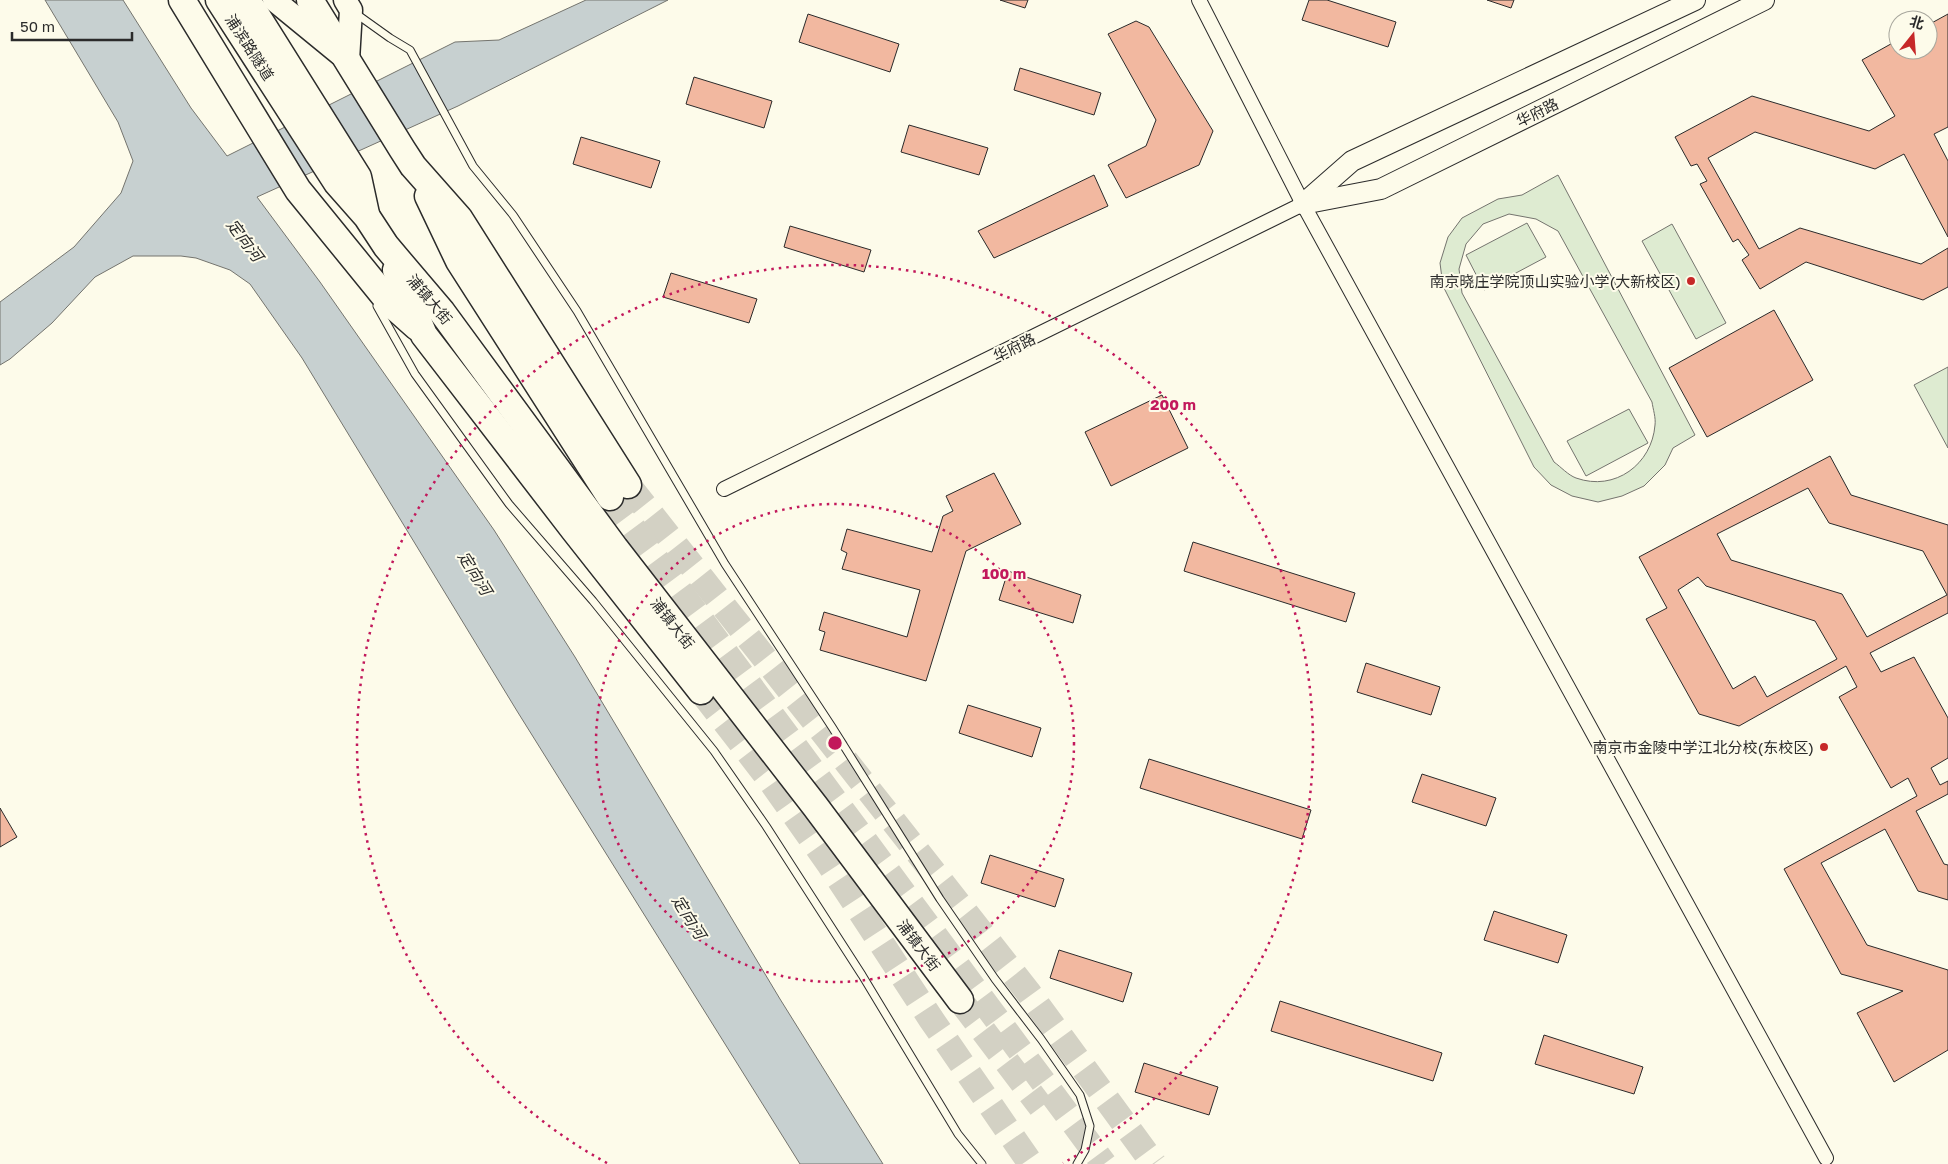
<svg xmlns="http://www.w3.org/2000/svg" width="1948" height="1164" font-family="'Golos Text','Noto Sans SC',sans-serif">
<style>
.green{fill:#deebd1;stroke:#74746e;fill-rule:evenodd}
.water{fill:#c7d0d0;stroke:#74746e}
.building{fill:#f2b8a0;stroke:#2b2b2b;fill-rule:evenodd}
.lines{fill:none;stroke-linecap:round;stroke-linejoin:round}
.highway-tunnel{stroke:#d3d1c4;stroke-width:26;stroke-dasharray:26 13;stroke-linecap:butt}
.lane-casing{stroke:#2b2b2b;stroke-width:9}
.street-casing{stroke:#2b2b2b;stroke-width:16}
.secondary-casing{stroke:#2b2b2b;stroke-width:22}
.primary-casing{stroke:#2b2b2b;stroke-width:25}
.highway-casing{stroke:#2b2b2b;stroke-width:29}
.lane{stroke:#fdfbea;stroke-width:7}
.street{stroke:#fdfbea;stroke-width:14}
.secondary{stroke:#fdfbea;stroke-width:20}
.primary{stroke:#fdfbea;stroke-width:22}
.highway{stroke:#fdfbea;stroke-width:26}
.ring{fill:none;stroke:#c2185b;stroke-width:2.5;stroke-dasharray:2.5 5}
.poi-dot{fill:#c62828;stroke:#fdfbea;stroke-width:2}
.labels{text-anchor:middle;dominant-baseline:central;stroke-width:4;stroke-linejoin:round;paint-order:stroke}
.street-label{font-size:15px;fill:#2b2b2b;stroke:#fdfbea}
.poi-label{font-size:15px;fill:#2b2b2b;stroke:#fdfbea;text-anchor:end}
.water-label{font-size:16px;font-style:italic;fill:#2b2b2b;stroke:#fdfbea}
.centre{fill:#c2185b;stroke:#fdfbea;stroke-width:2.5}
.ring-label{font-size:15px;text-anchor:middle;font-weight:bold;fill:#c2185b;stroke:#fdfbea;stroke-width:4;stroke-linejoin:round;paint-order:stroke}
</style>
<rect width="100%" height="100%" fill="#fdfbea"/>
<g class="green">
<path d="M1558,175L1695,435L1673,448L1665,465L1644,486L1622,496L1598,502L1572,496L1551,485L1534,467L1443,286L1440,263L1448,237L1462,218L1498,199L1522,195ZM1509,214L1536,219L1558,231L1652,402C1653,409 1656,418 1655,425C1652,464 1615,492 1576,478C1568,475 1561,467 1554,462L1462,293L1459,269L1466,244L1483,224Z"/>
<path d="M1527,223L1546,257L1484,290L1466,255Z"/>
<path d="M1672,224L1726,323L1696,339L1642,241Z"/>
<path d="M1948,367V448L1914,385Z"/>
<path d="M1629,409L1648,443L1586,476L1567,441Z"/>
</g>
<path class="water" d="M45,0H123L191,108L227,156L455,42L499,40L586,0H668L458,106L257,197L320,282L494,530L575,657L780,999L883,1164H800L517,711L302,358L250,284L230,270L196,258L181,256H133L95,277L52,323L10,359L0,365V302L74,247L121,193L133,161L118,122Z"/>
<g class="building">
<path d="M1000,0H1028L1025,8Z"/>
<path d="M1309,0H1327L1396,22L1388,47L1302,20Z"/>
<path d="M1487,0H1514L1511,8Z"/>
<path d="M808,14L899,44L890,72L799,42Z"/>
<path d="M1948,14V127L1934,134L1948,161V237L1904,154L1875,169L1755,132L1708,158L1759,249L1800,228L1921,264L1948,248V287L1923,300L1806,262L1760,289L1742,260L1749,255L1738,239L1733,242L1700,184L1707,181L1697,164L1691,166L1675,137L1752,96L1869,131L1895,116L1862,60L1898,40V50H1928V25Z"/>
<path d="M1136,21L1149,27L1213,131L1199,165L1126,198L1108,165L1146,146L1156,120L1108,34Z"/>
<path d="M1020,68L1101,93L1094,115L1014,90Z"/>
<path d="M694,77L772,101L764,128L686,104Z"/>
<path d="M909,125L988,148L979,175L901,152Z"/>
<path d="M581,137L660,161L651,188L573,164Z"/>
<path d="M1094,175L1108,206L994,258L978,231Z"/>
<path d="M790,226L871,250L864,272L784,247Z"/>
<path d="M671,273L757,299L749,323L663,297Z"/>
<path d="M1774,310L1813,380L1707,437L1669,368Z"/>
<path d="M1162,395L1188,448L1111,486L1085,432Z"/>
<path d="M1830,456L1851,495L1948,525V613L1870,653L1881,672L1914,657L1948,718V758L1931,768L1940,785L1948,781V794L1916,811L1944,864L1948,865V900L1918,891L1885,829L1821,863L1867,945L1948,970V1050L1894,1082L1857,1013L1903,991L1841,974L1784,869L1917,796L1908,778L1891,788L1839,697L1857,687L1846,666L1739,726L1699,714L1646,619L1667,608L1639,557ZM1808,488L1829,523L1923,551L1947,595L1867,637L1842,594L1731,560L1717,534ZM1698,577L1706,586L1815,621L1837,659L1767,697L1755,676L1733,689L1678,590Z"/>
<path d="M994,473L1021,524L966,551L926,681L820,650L825,632L819,630L824,612L907,637L920,590L842,569L847,553L841,550L847,529L932,552L943,516L953,511L946,496Z"/>
<path d="M1193,542L1355,593L1346,622L1184,571Z"/>
<path d="M1008,571L1081,595L1073,623L999,600Z"/>
<path d="M1366,663L1440,687L1431,715L1357,692Z"/>
<path d="M968,705L1041,728L1032,757L959,733Z"/>
<path d="M1149,759L1311,810L1302,839L1140,788Z"/>
<path d="M1422,774L1496,798L1486,826L1412,802Z"/>
<path d="M0,808L17,837L0,847Z"/>
<path d="M990,855L1064,879L1055,907L981,883Z"/>
<path d="M1494,911L1567,935L1558,963L1484,940Z"/>
<path d="M1059,950L1132,973L1123,1002L1050,978Z"/>
<path d="M1280,1001L1442,1053L1433,1081L1271,1031Z"/>
<path d="M1544,1035L1643,1067L1634,1094L1535,1064Z"/>
<path d="M1144,1063L1218,1087L1209,1115L1135,1092Z"/>
</g>
<g class="lines">
<g class="highway-tunnel">
<path d="M628,485L1028,992L1154,1164"/>
<path d="M610,497L1104,1164"/>
<path d="M701,691L770,780L830,865L931,1019L1031,1164"/>
<path d="M960,1000L1041,1107"/>
</g>
<g class="lane-casing">
<g id="lane">
<path d="M355,13L390,38L410,50L473,166L513,215L577,311L725,564L832,727L940,899L995,979L1041,1039L1080,1095L1090,1126L1085,1150L1077,1164"/>
<path d="M377,306L415,374L509,504L593,601L714,751L766,826L862,975L958,1134L982,1164"/>
</g>
</g>
<g class="street-casing">
<g id="street">
<path d="M1199,0L1303,204L1826,1158"/>
<path d="M724,489L1303,204"/>
</g>
</g>
<g class="secondary-casing">
<g id="secondary">
<path d="M1303,204L1381,189L1764,0"/>
<path d="M1303,204L1352,161L1695,0"/>
</g>
</g>
<g class="primary-casing">
<g id="primary">
<path d="M274,0L340,54"/>
<path d="M345,0L351,10L348,60"/>
</g>
</g>
<g class="highway-casing">
<g id="highway">
<path d="M182,0L298,190L390,303L417,327"/>
<path d="M219,0L337,183L367,217L386,246L442,312L615,548L815,806L960,1000"/>
<path d="M247,0L358,177L366,214"/>
<path d="M310,0L402,149L413,166L459,218L628,485"/>
<path d="M428,196L459,261L610,497"/>
<path d="M396,270L424,335L574,530L701,691"/>
</g>
</g>
<use href="#lane" class="lane"/>
<use href="#street" class="street"/>
<use href="#secondary" class="secondary"/>
<use href="#primary" class="primary"/>
<use href="#highway" class="highway"/>
</g>
<g class="ring">
<circle cx="835" cy="743" r="239"/>
<path d="M607 1163A478 478 0 1 1 1063 1163"/>
</g>
<g class="poi-dot">
<circle cx="1691" cy="281" r="5"/>
<circle cx="1824" cy="747" r="5"/>
</g>
<g class="labels">
<g class="street-label">
<text transform="translate(250 47) rotate(57)">浦滨路隧道</text>
<text transform="translate(1537 112) rotate(-26)">华府路</text>
<text transform="translate(430 299) rotate(50)">浦镇大街</text>
<text transform="translate(1014 347) rotate(-26)">华府路</text>
<text transform="translate(673 623) rotate(52)">浦镇大街</text>
<text transform="translate(919 945) rotate(53)">浦镇大街</text>
</g>
<g class="poi-label">
<text x="1681" y="281">南京晓庄学院顶山实验小学(大新校区)</text>
<text x="1814" y="747">南京市金陵中学江北分校(东校区)</text>
</g>
<g class="water-label">
<text transform="translate(245 240) rotate(53)">定向河</text>
<text transform="translate(475 573) rotate(58)">定向河</text>
<text transform="translate(689 917) rotate(58)">定向河</text>
</g>
</g>
<circle cx="835" cy="743" r="8" class="centre"/>
<g class="ring-label">
<text x="1173" y="410">200 m</text>
<text x="1004" y="579">100 m</text>
</g>
<g transform="translate(1913 35) rotate(17)"><circle r="24" fill="#fdfbea" stroke="#a9a89e"/>
<path d="M0-4L9 19L0 12L-9 19Z" fill="#c62828"/>
<text y="-8" font-size="14" font-weight="bold" text-anchor="middle" fill="#2b2b2b">北</text>
</g>
<path d="M12 32v8h120v-8" fill="none" stroke="#2b2b2b" stroke-width="2.5"/>
<text x="20" y="32" font-size="15" fill="#2b2b2b" stroke="#fdfbea" stroke-width="4" paint-order="stroke">50 m</text>
</svg>
